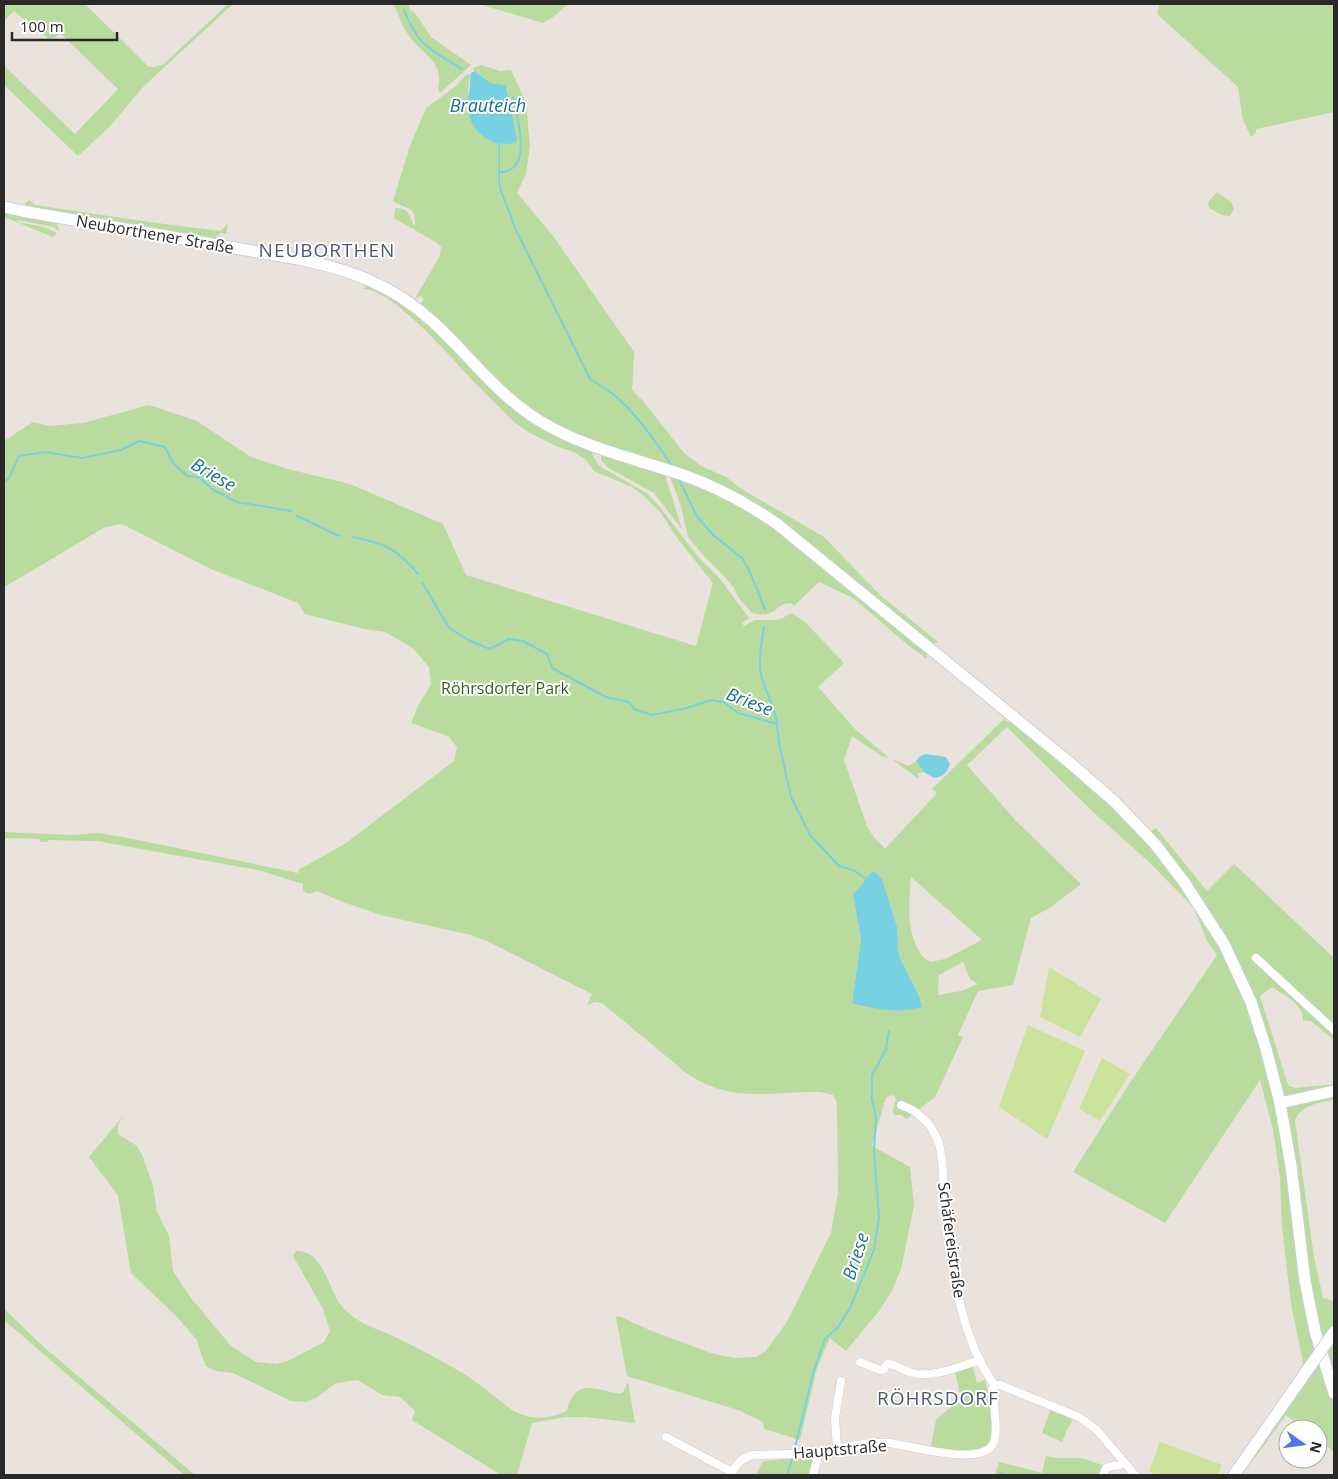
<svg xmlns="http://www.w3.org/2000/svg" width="1338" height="1479" font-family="'Open Sans',sans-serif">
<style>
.green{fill:#b9db9d;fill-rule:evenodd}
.pitch{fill:#cae29a}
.water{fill:#78d1e2}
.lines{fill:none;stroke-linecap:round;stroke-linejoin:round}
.stream{stroke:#78d1e2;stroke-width:2}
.street-casing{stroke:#cacfd9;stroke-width:9}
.secondary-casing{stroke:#cacfd9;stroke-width:13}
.street{stroke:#fff;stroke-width:8}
.secondary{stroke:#fff;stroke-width:11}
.secondary-bridge-casing{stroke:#cacfd9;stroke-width:13;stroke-linecap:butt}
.secondary-bridge{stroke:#fff;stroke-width:11}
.labels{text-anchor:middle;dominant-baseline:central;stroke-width:4;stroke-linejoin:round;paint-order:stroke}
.street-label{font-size:16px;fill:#292929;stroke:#fff}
.park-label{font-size:16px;fill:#335e20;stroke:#fff}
.water-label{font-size:18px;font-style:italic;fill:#1a708c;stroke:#fff}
.quarter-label{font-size:19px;letter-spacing:1px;fill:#4e5975;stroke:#fff}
</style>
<rect width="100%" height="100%" fill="#eae2dc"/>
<g class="green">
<path d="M7,4H85L149,67H154L164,64L228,4H233L145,85L110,126L78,156L4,85V66L75,134L118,89L61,34L50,40L14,11L4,21V7Z"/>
<path d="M394,4H408L410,10L415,13L431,37L471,65L440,93L438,89C444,64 427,57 412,40C403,29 399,16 394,4Z"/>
<path d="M479,4H567L556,15L543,23Z"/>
<path d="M1160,4H1334V112L1256,129V132L1251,137L1243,120L1238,87L1157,14Z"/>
<path d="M481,65L500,71L511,70L526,103L530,146L526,174L517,193L553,236L634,352L632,390L643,401L684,453L701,466L726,477L740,488L824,537L880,595L938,642L931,644L813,547L703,479L704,477L626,450L624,452L597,443L549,421L511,395L420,305L424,299L420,296L414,300L440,256L441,247L437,243L394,218L395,209L397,208C408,209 411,215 413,225H415C416,205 406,210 393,201L410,146L426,108L456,86L467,74L470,75C464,110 468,142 510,144L508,92L506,85L491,83L474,71L473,68Z"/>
<path d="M1217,192L1231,202L1234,209L1230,216L1222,215L1209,208L1208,202Z"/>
<path d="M30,200L35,205L149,222L220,231L228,224L226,234L220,233L214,240L25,206V203Z"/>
<path d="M4,211L55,222L59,228L58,231L54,227L18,220V222L44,227L57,233L53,237L4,217Z"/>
<path d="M366,285L385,291L430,326L473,371L590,449L598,465L648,494L659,506L700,559L720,579L749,618L742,623L744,626L755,620H778L792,613L805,622L844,663L818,687L855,729L889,758L909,766L916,761L924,772L918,773L919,779L890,758L883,757L852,736L844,760L867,826L873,836L885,849L937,793L932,789L1004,719L1009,723L1012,719L1063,761L1143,836L1156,828L1207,891L1234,864L1334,958V1040L1311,1021L1303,1020C1304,1004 1283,995 1272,987L1260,996L1287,1082L1289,1086L1296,1088L1334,1084V1100C1320,1102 1299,1106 1295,1121L1314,1257L1323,1298L1334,1301V1327L1304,1367L1291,1304L1282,1226L1280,1179L1273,1129L1260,1080L1165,1223L1073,1172L1129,1084L1217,955L1207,941L1194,908L1150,863L1091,810L1007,727L967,765L1016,821L1081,884L1051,907L1031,918L1013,985L978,991L958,1035L963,1037L935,1097L907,1119L901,1115H894L893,1110L896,1099L894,1095L886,1097L872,1146L910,1167L914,1205L901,1269L892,1291L879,1311L846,1351L830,1338L817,1368L800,1440L764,1429L763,1422L738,1410L627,1376L616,1317L619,1316L654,1332L711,1353L734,1358L756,1357L765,1352L787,1322L831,1233L838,1192L837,1103L833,1095C819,1090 805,1092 790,1093C748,1095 721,1097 685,1072L602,1003L595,1002L587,1005L592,994L487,941L471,935L381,915L343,902L317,891L309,894L303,891V884L258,870L97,841L49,840L47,842H40L39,839L4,838V832L73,835L99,833L128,838L298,873L300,868L304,867L346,843L454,761L457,747L448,736L411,723L419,704L431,685L429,667L413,648L385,632L365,629L305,614L298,603L211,569L122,524L105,527L35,569L4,587V441L33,422L49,426L83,423L149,405L197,421L251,457L288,469L350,484L443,524L466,575L696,646L713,583L677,538L661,513L645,497L632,487L594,471L586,460L574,452L556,446L528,432L513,421C502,410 491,399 480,388C457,365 395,290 364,289ZM911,877L982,940L945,959L930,962C926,959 921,956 919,951C906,929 909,902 911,877ZM882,879L897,926L899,956L919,996L852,1003L861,940L853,894L860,888ZM963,962L970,979L978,984L961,991L938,995L939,975Z"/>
<path d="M601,452L630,464L665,475L682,529L654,493L607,467L601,460Z"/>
<path d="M670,477L706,490L708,489L754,513L927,651V659L908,645L853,598L819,582L794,606L791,603C774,603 778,619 752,613L739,598L734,588L724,576L704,556L688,537L681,506Z"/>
<path d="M124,1115L118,1125V1134L137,1146L143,1157L153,1186L157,1212L169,1236L173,1271L191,1298L231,1346L256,1362L276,1364L288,1361L324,1342L330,1331L323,1309L293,1256L296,1251C327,1250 327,1295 347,1312C363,1326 379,1329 397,1338C425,1352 454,1366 480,1385C494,1395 507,1409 523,1415C537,1420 555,1418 567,1410C576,1377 596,1390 620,1394L623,1392L628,1382L635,1423L585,1417H565L532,1423L517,1475H501L412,1420L415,1411L400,1397L382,1395L358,1380L336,1383L316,1398L306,1402L291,1401L233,1373L216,1371L206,1366L202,1357L197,1340L177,1317L131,1273L118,1195L89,1157Z"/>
<path d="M4,1309L46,1349L195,1475H184L4,1320Z"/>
<path d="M1334,1343V1452L1318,1439V1429H1304L1286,1415L1252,1462L1251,1460L1298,1391L1302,1388Z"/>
<path d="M973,1367L977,1383L985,1380C989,1395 999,1438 985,1447C979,1451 969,1450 962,1450C951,1450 942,1450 931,1446L936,1420L961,1398L955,1372Z"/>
<path d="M1051,1408L1073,1419L1069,1427H1068L1062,1442L1042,1433Z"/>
<path d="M1046,1456L1055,1458H1082L1110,1468L1107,1475H995L999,1462L1042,1473Z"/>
<path d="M812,1457L814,1460L811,1475H756L763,1461Z"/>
</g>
<g class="pitch">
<path d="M1049,967L1101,999L1080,1037L1040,1017Z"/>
<path d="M1028,1025L1085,1051L1047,1139L999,1107Z"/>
<path d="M1102,1058L1130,1074L1100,1121L1079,1109Z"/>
<path d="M1160,1442L1222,1465L1218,1475H1159L1149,1472Z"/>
</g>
<g class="water">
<path d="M474,71L491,83L506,85L517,140L515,143C490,148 471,132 467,108C466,100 470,92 470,84C470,80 470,77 471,73Z"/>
<path d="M926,754L946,757L950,764C947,773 943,777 934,778L924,772L916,761L920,756Z"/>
<path d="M874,871L882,879L897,926L899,956L919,996L922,1007C899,1014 874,1009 852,1003L861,940L853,894C862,887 865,877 874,871Z"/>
</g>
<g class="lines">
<g class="stream">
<path d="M404,10C417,45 431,50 462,69"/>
<path d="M499,143V182L501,191L516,230L590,379C598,384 606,389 613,394C637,414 655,441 672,466"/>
<path d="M500,172C534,172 517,116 513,97"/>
<path d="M678,477L696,515L713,535L742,558L749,570L765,609"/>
<path d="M4,482L9,478L19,456L45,452L82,458L121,450L139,441L165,447L173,463L187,476L199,477L212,489L237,502L291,511"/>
<path d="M297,516L339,536"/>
<path d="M353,537C386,544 396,548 418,574"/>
<path d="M422,582L449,628L470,641L490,649L509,639L523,641L547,654L552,668L606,697L629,702L634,709L652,715L687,708L711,700L723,702L738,713L777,724L779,743L791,797L810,835L839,866L855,871L866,879"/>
<path d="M764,627C761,645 757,665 763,682C768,697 775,708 777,724"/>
<path d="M794,1451L814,1370L825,1339L838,1327L850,1308L874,1250L879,1218L874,1151L876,1118L872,1099V1075L886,1049L889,1031"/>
<path d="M1000,1473L1006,1475"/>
<path d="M787,1475L793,1456"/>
</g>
<g class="street-casing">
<g id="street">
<path d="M1256,958L1334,1030"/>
<path d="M901,1105C919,1111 931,1124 938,1141C944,1156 943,1183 944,1199C952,1261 957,1333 995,1386"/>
<path d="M860,1362L880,1370L884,1369L887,1364C897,1364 907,1373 917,1374C938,1376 961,1366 980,1360"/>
<path d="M995,1386L1000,1385L1079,1417L1097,1430L1135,1475"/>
<path d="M666,1437L732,1472"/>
<path d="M837,1448L835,1418L841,1381"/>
<path d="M730,1475C736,1465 741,1458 753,1455C775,1454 797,1455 818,1452C841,1449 865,1441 889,1443C912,1446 972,1464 990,1448C1001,1438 993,1404 992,1389L995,1386"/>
<path d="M813,1475L819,1452"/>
<path d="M1103,1475L1106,1468L1112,1466L1120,1465L1124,1462"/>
</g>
</g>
<g class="secondary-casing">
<g id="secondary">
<path d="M4,207L22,211L298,259C351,270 393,285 433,322C468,354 495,392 535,418C580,447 633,458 683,475C717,487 747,503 777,524L1069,762L1115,802L1136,824L1155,844L1184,882L1224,944L1251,1002L1266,1049L1280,1103L1291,1166L1305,1281L1315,1331L1334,1393"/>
<path d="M1280,1103L1334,1091"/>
<path d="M1234,1475L1306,1372"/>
</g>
</g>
<use href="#street" class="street"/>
<use href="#secondary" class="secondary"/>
<g class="secondary-bridge-casing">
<path id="secondary-bridge" d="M1306,1372L1334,1332"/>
</g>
<use href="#secondary-bridge" class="secondary-bridge"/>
</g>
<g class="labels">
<g class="street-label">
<text transform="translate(155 234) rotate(10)">Neuborthener Straße</text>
<text transform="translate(952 1240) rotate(82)">Schäfereistraße</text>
<text transform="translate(840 1449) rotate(-5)">Hauptstraße</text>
</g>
<g class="park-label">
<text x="505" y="688">Röhrsdorfer Park</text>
</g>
<g class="water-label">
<text x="488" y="105">Brauteich</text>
<text transform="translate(214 474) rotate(30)">Briese</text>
<text transform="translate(750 701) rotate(21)">Briese</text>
<text transform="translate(855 1256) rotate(-72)">Briese</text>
</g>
<g class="quarter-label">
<text x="327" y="250">NEUBORTHEN</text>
<text x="938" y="1398">RÖHRSDORF</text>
</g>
</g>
<rect width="1338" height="1479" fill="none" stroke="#292929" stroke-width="10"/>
<g transform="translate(1303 1444) rotate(104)"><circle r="24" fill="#ffffff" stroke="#a9a9a9"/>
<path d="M0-4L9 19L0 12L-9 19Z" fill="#4b78e8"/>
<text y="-8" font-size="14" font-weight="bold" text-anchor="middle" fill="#292929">N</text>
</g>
<path d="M12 32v8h105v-8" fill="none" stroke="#292929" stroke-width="2.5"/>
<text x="20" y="32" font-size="15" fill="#292929" stroke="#ffffff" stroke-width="4" paint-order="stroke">100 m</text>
</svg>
